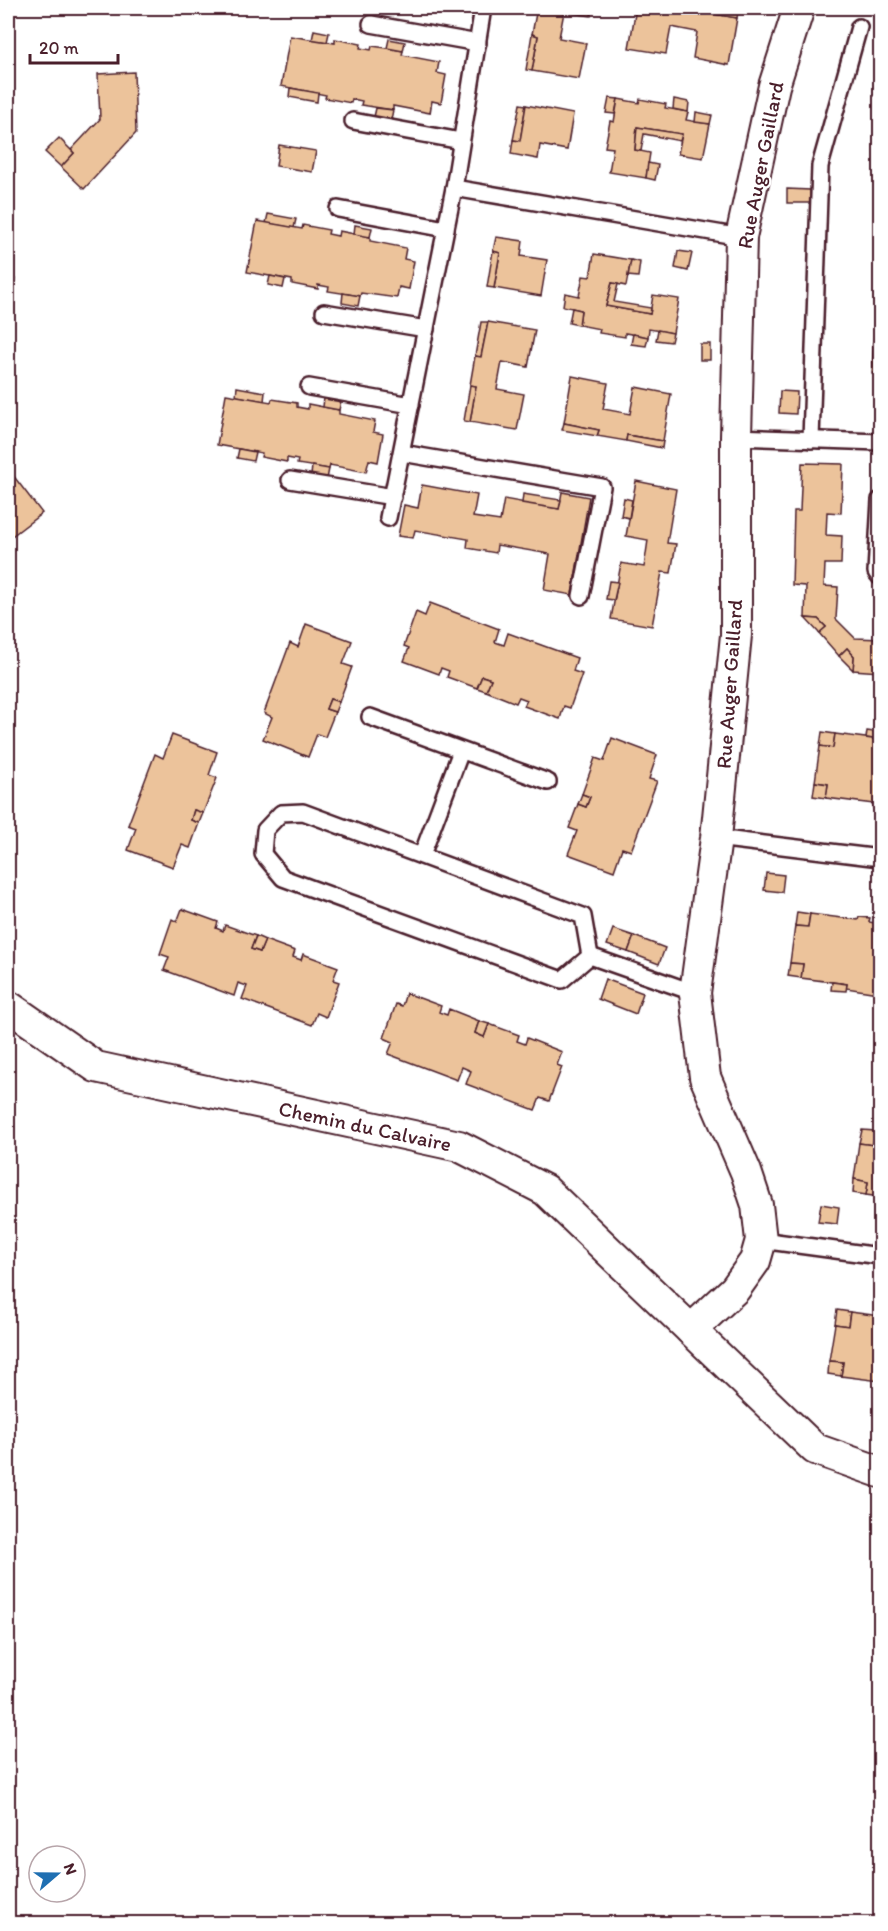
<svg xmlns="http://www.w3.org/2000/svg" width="888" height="1931" font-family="Itim,sans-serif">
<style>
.building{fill:#ecc39b;stroke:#4a1f2b;stroke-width:1.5}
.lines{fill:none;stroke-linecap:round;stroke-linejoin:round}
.service-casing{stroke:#4a1f2b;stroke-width:20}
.minor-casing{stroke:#4a1f2b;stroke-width:34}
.service{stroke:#fff;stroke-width:15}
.minor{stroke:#fff;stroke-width:30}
.labels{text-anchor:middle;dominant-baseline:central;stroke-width:4.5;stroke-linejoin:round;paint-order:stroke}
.street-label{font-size:21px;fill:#4a1f2b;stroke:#fff}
</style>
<rect width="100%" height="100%" fill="#fff"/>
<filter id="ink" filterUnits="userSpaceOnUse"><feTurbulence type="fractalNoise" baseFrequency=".0167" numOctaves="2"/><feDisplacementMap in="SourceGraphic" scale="12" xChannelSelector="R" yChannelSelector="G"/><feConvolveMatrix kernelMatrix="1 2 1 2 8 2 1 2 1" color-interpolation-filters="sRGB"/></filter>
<g filter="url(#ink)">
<g class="building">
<path d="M537,8H592L591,16L564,12L559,38L586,43L579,79L532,71L538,36L532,34Z"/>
<path d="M636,8H703L702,12L737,18L729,65L693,58L697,32L671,27L666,54L629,48Z"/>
<path d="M703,8L738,11L737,18L702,12Z"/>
<path d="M314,30L329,33L327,42L312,40Z"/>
<path d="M532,34L538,36L532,71L526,70Z"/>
<path d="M290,36L335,43V39L361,44L360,48L371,50L372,46L387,48L403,51L402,55L439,62L437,73L446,75L441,103L432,101L430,113L393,106V110L361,105L362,101L352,99L351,103L325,98L326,95L281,86Z"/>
<path d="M389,39L405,42L403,51L387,48Z"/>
<path d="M134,72L136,133L84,189L61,167L74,153L71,150L100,119L98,74Z"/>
<path d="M876,78H880V96H875Z"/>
<path d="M290,88L318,93L317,102L289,97Z"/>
<path d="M609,98L618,99L615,114L606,113Z"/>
<path d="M618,99L639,103L640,99L666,104L665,108L688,112L686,120L710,124L703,158L678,154L682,134L637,127L635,150L650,153L646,178L609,172L613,148L605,147L610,121L614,122Z"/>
<path d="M674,99L689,102L688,112L673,109Z"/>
<path d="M520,104L526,105L520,141L513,140Z"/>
<path d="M526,105L573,114L567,150L540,145L538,159L511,154L513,140L520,141Z"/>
<path d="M376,108L393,110L391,120L374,117Z"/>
<path d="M696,112L712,115L710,124L695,122Z"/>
<path d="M637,127L682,134L680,141L644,134L641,151L635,150Z"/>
<path d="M59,138L74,153L61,167L45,152Z"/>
<path d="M279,145L316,151L312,172L276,166Z"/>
<path d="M648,163L658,165L655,180L646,178Z"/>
<path d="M787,189L810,190V203H787Z"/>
<path d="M879,204L880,248H877Z"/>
<path d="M268,214L296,219L294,228L266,223Z"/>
<path d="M257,221L302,229L303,225L329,230L328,234L338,236L339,231L370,237V241L406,248L404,259L414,261L409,289L399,287L397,298L361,293L360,296L328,291L329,287L318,285V289L292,284V280L247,272Z"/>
<path d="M355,225L372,228L370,237L354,234Z"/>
<path d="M496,237L523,241L521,256L547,260L541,296L494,288L500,253L493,251Z"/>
<path d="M493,251L500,253L494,288L487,287Z"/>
<path d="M678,251L692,253L688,271L675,268Z"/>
<path d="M594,254L631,260L626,286L612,283L606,306L650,314L653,295L679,299L673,333L649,329L648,337L625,333V337L599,333L600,329L579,325L581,310L563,306L565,293L579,296L583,276L590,277Z"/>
<path d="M631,260L640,262L638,277L628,276Z"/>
<path d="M270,276L285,279L283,288L268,285Z"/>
<path d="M8,277L15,279L8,309Z"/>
<path d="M612,283L618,284L614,302L651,308L650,314L606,306Z"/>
<path d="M343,293L360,296L358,306L342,303Z"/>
<path d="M572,308L581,310L579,325L569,323Z"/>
<path d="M879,312H880V394L876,393L877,375L872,374L874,330H879Z"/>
<path d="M481,322H488L481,357L475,356Z"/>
<path d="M488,322L535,330L528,367L502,362L497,389L524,394L517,430L470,422L476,386L470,385L475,356L481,357Z"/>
<path d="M658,330L673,333L671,342L656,340Z"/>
<path d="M633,334L648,337L646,346L631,344Z"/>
<rect x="700" y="344" width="10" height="16"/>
<path d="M572,376L608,383L603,409L630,414L635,387L671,394L663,441L627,435L626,441L597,436L599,430L564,423Z"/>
<path d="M470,385L476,386L470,422L464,421Z"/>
<path d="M237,387L265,392L264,401L236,396Z"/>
<path d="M780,391L797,392L796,414L779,413Z"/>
<path d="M226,394L271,402L272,399L297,403V407L308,409V404L339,410V414L375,421L373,432L383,434L378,462L369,460L366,472L330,465L329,469L297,464L298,460L287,458V462L261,457L262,453L217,445Z"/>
<path d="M324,398L341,401L339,410L323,407Z"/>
<path d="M564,423L599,430L597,436L562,430Z"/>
<path d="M627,435L663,441L662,448L626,441Z"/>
<path d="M239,449L255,452L253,461L237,458Z"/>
<path d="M802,463L843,464L841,513L827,512L826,535L842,536L841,564H825L824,586L838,587L836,619L855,638L880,639V672L853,670L854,656L847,648L839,656L819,633L826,627L818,619L805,618L806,586L792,585L794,511H800Z"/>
<path d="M312,466L329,469L327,479L311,476Z"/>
<path d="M12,474L42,513L12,536L8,530V477Z"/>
<path d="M636,481L676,489L667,543L676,544L671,573L662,572L652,626L611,619L621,563L644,567L646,554L648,540L626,536Z"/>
<path d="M422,485L477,495L473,517L500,521L504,499L559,509L562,492L589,497L572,595L544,590L550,554L497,545L496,553L467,548L468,539L415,530L413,538L398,536L404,505L418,508Z"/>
<path d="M523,494L561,500L559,509L522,503Z"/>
<path d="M624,498L632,500L629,518L621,516Z"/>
<path d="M609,581L618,582L614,600L606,599Z"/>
<path d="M430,603L499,629L495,642L504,645L508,633L577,658L573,671L582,674L570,708L564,706L560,719L524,706L527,700L519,697L516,703L486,691L491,679L482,676L477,688L447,677L449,671L441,668L439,674L404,661L409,648L404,646L416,612L425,616Z"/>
<path d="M805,618L818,619L826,627L819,633Z"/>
<path d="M306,624L352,641L343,664L352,667L339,702L330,699L326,709L335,712L325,737L317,734L308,757L263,739L272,717L264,713L290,643L298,647Z"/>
<path d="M847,648L854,656L853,670L839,656Z"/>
<path d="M482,676L491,679L486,691L477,688Z"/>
<path d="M330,699L339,702L335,712L326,709Z"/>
<path d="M867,731L880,733V740L866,738Z"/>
<path d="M822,732L835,734L833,748L820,746Z"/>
<path d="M835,734L880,740V809L873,808L874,804L826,798L828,784L815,782L820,746L833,748Z"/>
<path d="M172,735L217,752L209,775L217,778L203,813L194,810L191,820L199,823L190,848L182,845L173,867L128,850L136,828L128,825L155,754L163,758Z"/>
<path d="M612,738L657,755L649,779L657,781L631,851L622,848L614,871L568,854L577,831L569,828L578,804L586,807L590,797L582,794L595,758L604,761Z"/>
<path d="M815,782L828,784L826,798L813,796Z"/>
<path d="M582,794L590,797L586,807L578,804Z"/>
<path d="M194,810L203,813L199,823L191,820Z"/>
<path d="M766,873L784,875L782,892L764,890Z"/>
<path d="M182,909L218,922L216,928L223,931L225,925L256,936L251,949L260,952L265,940L295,951L293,957L301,960L303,954L338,967L333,980L339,982L326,1017L317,1013L312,1025L242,999L247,986L238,983L234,996L164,970L169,957L160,954L172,919L177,922Z"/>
<path d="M797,912L810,914L808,927L795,926Z"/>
<path d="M810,914L858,920L859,917L870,918L869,922L880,924V989L878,988V993L846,988L847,984L801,978L803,964L790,963L795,926L808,927Z"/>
<path d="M613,929L634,936L628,952L607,945Z"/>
<path d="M256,936L265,940L260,952L251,949Z"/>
<path d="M634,936L665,948L659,964L628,952Z"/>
<path d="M790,963L803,964L801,978L788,976Z"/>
<path d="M605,979L643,993L636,1014L598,999Z"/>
<path d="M832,982L847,984L846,991L831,990Z"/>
<path d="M406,993L441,1006L439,1012L447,1015L449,1009L479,1021L475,1033L484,1037L489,1024L519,1035L517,1041L525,1044L527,1038L562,1052L557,1065L562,1067L549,1101L540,1098L535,1110L466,1084L471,1071L462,1067L457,1080L388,1054L393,1042L384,1038L396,1004L402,1006Z"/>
<path d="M479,1021L489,1024L484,1037L475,1033Z"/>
<path d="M862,1130L875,1131L873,1145L859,1143Z"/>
<path d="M875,1131L880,1132V1197L866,1195L868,1182L854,1179L859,1143L873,1145Z"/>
<path d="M854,1179L868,1182L866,1195L853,1193Z"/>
<path d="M821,1204L839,1207L837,1224L818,1222Z"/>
<path d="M837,1310L850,1312L848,1326L835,1324Z"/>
<path d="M850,1312L880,1316V1381L841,1376L843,1362L829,1361L835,1324L848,1326Z"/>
<path d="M829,1361L843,1362L841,1376L828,1374Z"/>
</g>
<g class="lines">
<g class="service-casing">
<g id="service">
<path d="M371,24L478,43"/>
<path d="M353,121L461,141"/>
<path d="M454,188L741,237"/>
<path d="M338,209L446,229"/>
<path d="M324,312L426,329"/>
<path d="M309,387L411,405"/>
<path d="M736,437L880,442"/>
<path d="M811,440L820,166L859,27"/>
<path d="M402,453L602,487L581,596"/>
<path d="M290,480L393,497"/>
<path d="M880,500L876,572L880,577"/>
<path d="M388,518L454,188L483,8"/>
<path d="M370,717L548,782"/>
<path d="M303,812L583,916L590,956L562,980L283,878L263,854L265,830L281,813Z"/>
<path d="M716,838L880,858"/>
<path d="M422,855L461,751"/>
<path d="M590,956L695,993"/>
<path d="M761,1240L880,1256"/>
</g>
</g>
<g class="minor-casing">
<g id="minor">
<path d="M8,1006L96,1067L459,1146L545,1190L815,1449L880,1472"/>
<path d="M691,1330L735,1289L755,1261L761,1240L757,1205L746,1172L705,1077L695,993L716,838L736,635V437L741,237L774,86L799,8"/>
</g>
</g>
<use href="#service" class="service"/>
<use href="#minor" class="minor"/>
</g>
</g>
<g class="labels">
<g class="street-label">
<text transform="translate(760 165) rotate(-79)">Rue Auger Gaillard</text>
<text transform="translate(729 684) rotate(-86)">Rue Auger Gaillard</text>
<text transform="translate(365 1126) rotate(12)">Chemin du Calvaire</text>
</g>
</g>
<rect width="888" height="1931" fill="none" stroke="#fff" stroke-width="30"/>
<rect x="15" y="15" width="858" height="1901" fill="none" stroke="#4a1f2b" stroke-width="2" filter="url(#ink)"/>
<g transform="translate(57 1874) rotate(70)"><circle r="28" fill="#ffffff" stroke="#b7a5aa" stroke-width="1.5"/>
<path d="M0-4.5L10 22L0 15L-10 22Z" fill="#1f6fb2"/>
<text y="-9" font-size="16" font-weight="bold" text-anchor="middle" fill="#4a1f2b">N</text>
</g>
<path d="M30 54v9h88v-9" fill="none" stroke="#4a1f2b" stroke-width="3"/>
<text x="39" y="54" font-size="18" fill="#4a1f2b" stroke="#ffffff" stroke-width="4.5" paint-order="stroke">20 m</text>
</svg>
